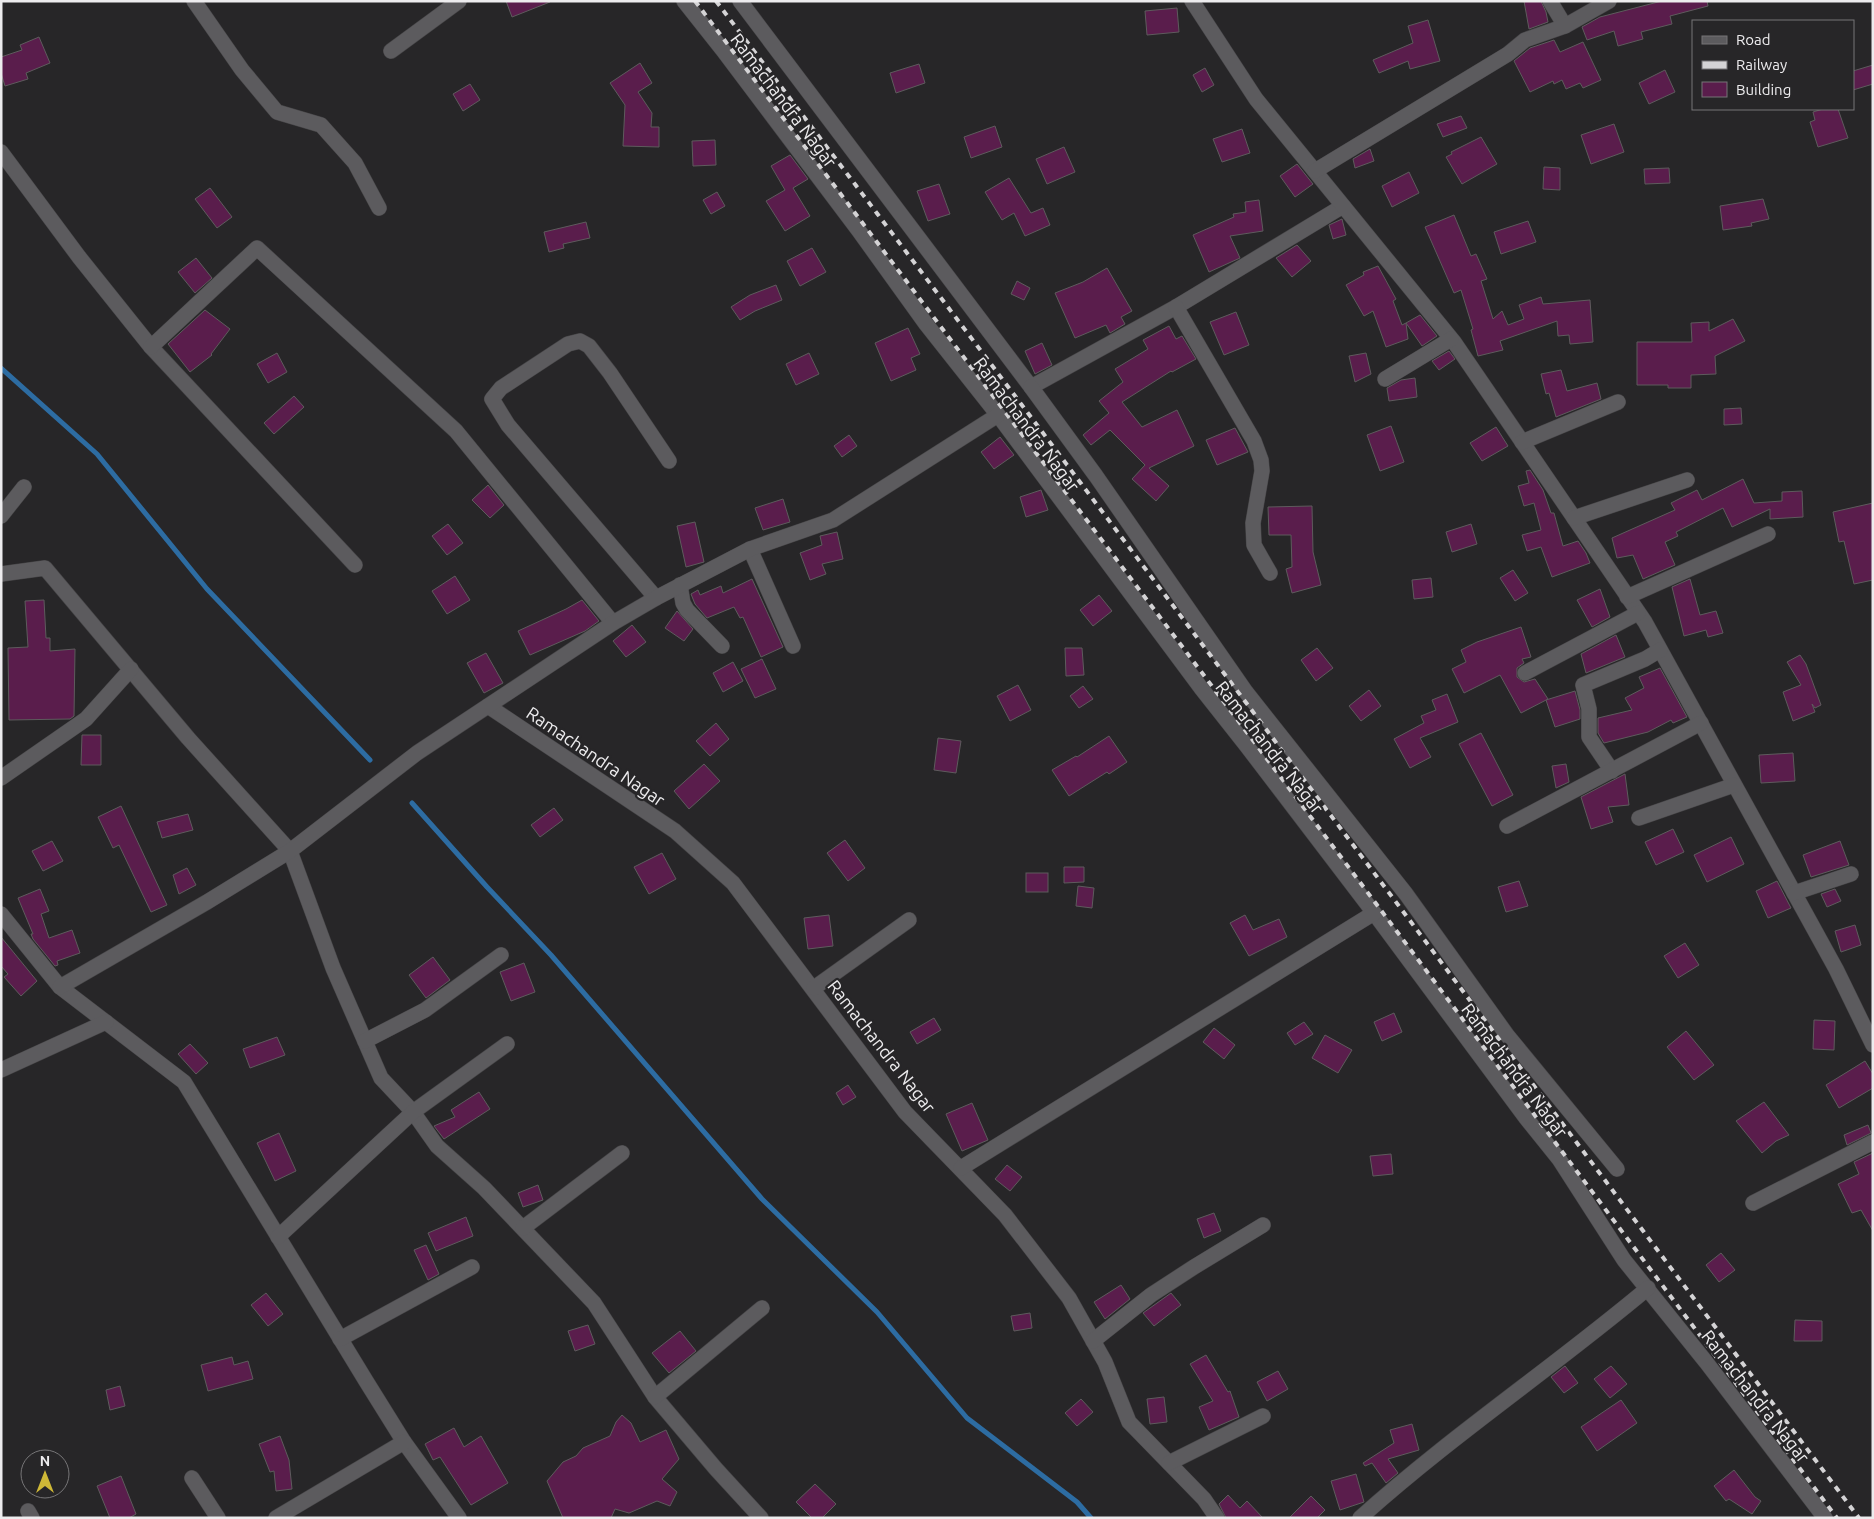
<svg xmlns="http://www.w3.org/2000/svg" width="1874" height="1519" font-family="Ubuntu,sans-serif">
<style>
.lines{fill:none;stroke-linecap:round;stroke-linejoin:round}
.stream{stroke:#2d6ca2;stroke-width:5}
.building{fill:#5a1d4c;stroke:#5e5b5d}
.minor-casing{stroke:#454446;stroke-width:16}
.path{stroke:#908f91;stroke-width:3;stroke-dasharray:1 4;stroke-linecap:butt}
.minor{stroke:#5c5b5e;stroke-width:15}
.rail{stroke:#d4d3d5;stroke-width:4;stroke-dasharray:6 6;stroke-linecap:butt}
.labels{text-anchor:middle;dominant-baseline:central;stroke-width:4.5;stroke-linejoin:round;paint-order:stroke}
.street-label{font-size:18px;fill:#edecee;stroke:#272628}
</style>
<rect width="100%" height="100%" fill="#272628"/>
<g class="lines">
<g class="stream">
<path d="M1,368L97,454L207,589L370,760"/>
<path d="M412,803L487,887L551,955L762,1199L877,1312L967,1418L1077,1502L1091,1518"/>
</g>
</g>
<g class="building">
<path d="M506,1H550V2L512,17Z"/>
<path d="M1524,1H1541L1546,12L1548,22L1529,29Z"/>
<path d="M1662,1H1707L1708,6L1670,16L1672,24L1641,32L1643,39L1618,46L1614,31L1587,40L1582,27L1600,17Z"/>
<path d="M1177,8L1179,32L1147,35L1145,11Z"/>
<path d="M1428,20L1440,61L1410,69L1408,61L1379,73L1373,60L1413,43L1408,26Z"/>
<path d="M39,37L50,63L26,73L28,79L5,86L1,73V57L22,50L20,45Z"/>
<path d="M1554,40L1560,52L1583,42L1601,80L1583,88L1580,83L1566,89L1562,80L1554,84L1553,81L1530,92L1514,61L1530,48Z"/>
<path d="M640,63L652,83L638,92L652,113L651,127H659V147L623,146L625,105L610,83Z"/>
<path d="M919,64L925,83L896,93L890,73Z"/>
<path d="M1873,65V84L1853,90V71Z"/>
<path d="M1205,68L1214,85L1202,92L1193,75Z"/>
<path d="M1665,70L1675,92L1649,104L1639,83Z"/>
<path d="M470,84L480,100L463,111L453,94Z"/>
<path d="M1823,109H1838L1848,138L1818,147L1810,122L1815,120L1813,112Z"/>
<path d="M1461,116L1467,128L1443,137L1437,124Z"/>
<path d="M1614,124L1624,152L1591,164L1581,135Z"/>
<path d="M995,126L1002,147L971,158L964,137Z"/>
<path d="M1242,129L1250,153L1222,162L1213,139Z"/>
<path d="M1481,137L1497,164L1462,184L1446,157L1452,154L1451,152Z"/>
<path d="M715,140L716,165L693,166L692,141Z"/>
<path d="M1064,147L1075,172L1047,184L1036,159Z"/>
<path d="M1370,149L1374,161L1355,168L1353,159Z"/>
<path d="M790,155L808,179L793,188L810,216L785,231L766,201L785,190L771,166Z"/>
<path d="M1297,164L1313,184L1295,197L1280,176Z"/>
<path d="M1544,167L1560,168V190L1543,189Z"/>
<path d="M1669,168L1670,183L1645,184L1644,169Z"/>
<path d="M1409,172L1419,193L1392,207L1382,186Z"/>
<path d="M1009,178L1031,213L1043,208L1050,225L1025,236L1014,213L1002,220L985,192Z"/>
<path d="M939,184L950,214L928,221L917,191Z"/>
<path d="M210,188L232,217L217,228L195,199Z"/>
<path d="M717,192L725,206L711,214L703,200Z"/>
<path d="M1763,199L1769,219L1751,223L1752,226L1723,230L1720,206Z"/>
<path d="M1259,200L1263,231L1230,236L1240,258L1209,272L1193,235L1234,217L1233,214L1246,212L1245,202Z"/>
<path d="M1454,215L1471,256L1476,254L1487,279L1481,281L1493,319L1502,311L1508,325L1524,319L1519,305L1541,297L1543,304L1590,300L1593,342L1570,344L1569,335L1558,336L1557,321L1500,341L1503,350L1478,356L1471,330L1473,329L1461,290L1454,293L1425,227Z"/>
<path d="M1342,219L1346,235L1333,239L1329,225Z"/>
<path d="M1528,221L1536,242L1501,254L1494,232Z"/>
<path d="M586,222L590,238L563,244L564,248L549,252L544,232Z"/>
<path d="M1297,245L1311,261L1292,277L1276,258Z"/>
<path d="M812,248L826,272L800,286L787,261Z"/>
<path d="M196,258L212,278L195,293L178,272Z"/>
<path d="M1378,266L1396,299L1393,301L1402,325L1406,323L1408,339L1386,347L1373,311L1364,316L1346,285L1364,275L1363,272Z"/>
<path d="M1107,268L1132,311L1121,317L1125,324L1110,333L1106,325L1075,338L1055,293L1083,282Z"/>
<path d="M1017,281L1030,288L1024,300L1011,294Z"/>
<path d="M776,285L782,300L755,311L740,320L731,307L750,295Z"/>
<path d="M205,310L230,329L211,354L212,355L190,372L168,344Z"/>
<path d="M1236,312L1249,345L1224,355L1210,322Z"/>
<path d="M1420,315L1437,336L1422,346L1406,323Z"/>
<path d="M1733,319L1745,341L1715,356L1716,374L1691,375V388H1668V385H1637V342H1692L1691,323L1709,322V331Z"/>
<path d="M1169,326L1176,339L1182,336L1196,359L1172,372L1171,371L1122,402L1142,427L1177,410L1194,446L1149,468L1169,486L1156,501L1132,479L1145,465L1110,430L1091,445L1083,435L1109,413L1099,401L1123,382L1115,369L1148,349L1143,340Z"/>
<path d="M908,328L920,354L911,358L916,370L891,381L875,343Z"/>
<path d="M1042,343L1052,365L1035,374L1025,351Z"/>
<path d="M1449,351L1455,359L1439,370L1432,361Z"/>
<path d="M277,353L287,372L268,383L257,364Z"/>
<path d="M809,353L819,374L796,385L786,364Z"/>
<path d="M1366,353L1371,374L1355,382L1349,356Z"/>
<path d="M1561,370L1567,391L1597,383L1601,399L1556,417L1549,393L1546,394L1541,374Z"/>
<path d="M1415,378L1417,397L1389,401L1387,388L1401,380Z"/>
<path d="M294,396L304,407L274,434L264,423Z"/>
<path d="M1741,408L1742,424L1724,425V409Z"/>
<path d="M1391,426L1404,462L1380,471L1367,435Z"/>
<path d="M1496,427L1508,446L1482,461L1470,443Z"/>
<path d="M1235,428L1248,452L1217,465L1206,440Z"/>
<path d="M849,435L857,446L842,457L834,446Z"/>
<path d="M1000,437L1014,455L994,469L981,452Z"/>
<path d="M1530,470L1543,490L1551,513H1554L1563,546L1578,541L1586,553L1590,563L1552,577L1541,547L1527,551L1522,535L1541,530L1534,503L1524,506L1518,486L1529,483L1526,471Z"/>
<path d="M1743,479L1754,503L1782,501V492L1802,491L1803,517L1770,519V509L1732,527L1723,508L1676,532L1678,536L1665,542L1675,565L1643,579L1633,555L1617,558L1612,538L1675,510L1671,503L1697,490L1702,500Z"/>
<path d="M488,485L504,505L490,518L472,500Z"/>
<path d="M1041,490L1048,510L1026,517L1020,497Z"/>
<path d="M783,499L790,522L763,530L755,508Z"/>
<path d="M1873,503V580L1854,584L1844,541L1839,542L1833,512Z"/>
<path d="M1312,506L1313,552L1321,585L1292,593L1286,569L1292,567L1291,535H1269L1268,507Z"/>
<path d="M695,522L704,562L686,567L677,526Z"/>
<path d="M448,524L463,543L447,555L432,536Z"/>
<path d="M1471,524L1477,544L1452,552L1446,532Z"/>
<path d="M837,532L843,559L822,564L826,574L810,580L800,553L822,545L820,536Z"/>
<path d="M1513,570L1528,593L1515,601L1500,578Z"/>
<path d="M455,576L470,600L447,614L432,591Z"/>
<path d="M1431,578L1433,597L1414,599L1412,580Z"/>
<path d="M752,579L783,647L761,657L743,617L740,618L734,607L707,618L695,604L691,594L698,590L700,595L721,586L723,593Z"/>
<path d="M1690,579L1700,615L1716,611L1723,633L1708,637L1706,630L1684,636L1672,587Z"/>
<path d="M1600,589L1610,617L1592,627L1577,600Z"/>
<path d="M1099,595L1112,611L1093,626L1080,610Z"/>
<path d="M44,600L46,638H50V651L75,649L74,716L70,719L9,720L8,648L28,647L25,601Z"/>
<path d="M582,600L599,621L585,631L530,655L518,631L566,609Z"/>
<path d="M677,611L693,629L684,641L665,628Z"/>
<path d="M632,625L646,642L626,657L613,641Z"/>
<path d="M1521,627L1531,657L1522,659L1524,663L1517,668V677L1524,682L1535,679L1548,699L1521,713L1500,675L1464,693L1452,669L1466,662L1461,650L1477,642Z"/>
<path d="M1616,635L1625,657L1586,673L1581,654Z"/>
<path d="M1065,648H1082L1084,675L1066,676Z"/>
<path d="M1317,648L1333,668L1316,681L1301,660Z"/>
<path d="M486,653L503,683L484,693L467,663Z"/>
<path d="M1800,655L1806,664L1821,705L1815,708L1812,704L1815,712L1793,721L1783,692L1801,685L1787,662Z"/>
<path d="M762,659L776,689L755,698L741,669Z"/>
<path d="M733,662L743,681L723,692L713,673Z"/>
<path d="M1660,668L1687,717L1673,723L1671,720L1648,732L1604,743L1598,733V718L1632,710L1625,698L1644,688L1639,677Z"/>
<path d="M1018,685L1031,710L1010,721L997,696Z"/>
<path d="M1083,686L1093,699L1079,708L1070,696Z"/>
<path d="M1369,690L1381,706L1361,721L1349,706Z"/>
<path d="M1575,691L1580,710V719L1555,727L1546,700Z"/>
<path d="M1447,694L1458,722L1420,738L1431,757L1410,768L1394,739L1424,723L1421,716L1436,710L1432,700Z"/>
<path d="M716,723L729,739L710,756L696,741Z"/>
<path d="M1481,733L1513,795L1492,806L1459,744Z"/>
<path d="M82,735H101V765H81Z"/>
<path d="M1109,736L1127,762L1109,774L1107,772L1069,796L1052,770L1076,756L1077,757Z"/>
<path d="M938,738L961,741L956,773L934,770Z"/>
<path d="M1793,753L1795,781L1761,783L1759,755Z"/>
<path d="M704,764L720,781L689,809L674,791Z"/>
<path d="M1566,764L1569,782L1556,788L1552,766Z"/>
<path d="M1625,774L1629,805L1608,807L1613,822L1591,829L1581,797Z"/>
<path d="M121,806L167,905L151,912L119,845L113,848L98,817Z"/>
<path d="M554,808L563,820L540,837L531,825Z"/>
<path d="M188,814L193,830L162,838L157,822Z"/>
<path d="M1673,829L1684,852L1656,865L1645,842Z"/>
<path d="M1731,837L1744,864L1707,882L1694,855Z"/>
<path d="M845,840L865,868L848,881L827,853Z"/>
<path d="M52,841L63,861L43,871L32,851Z"/>
<path d="M1840,841L1849,865L1811,877L1803,855Z"/>
<path d="M662,853L676,879L649,894L634,867Z"/>
<path d="M1064,867H1084V882L1064,883Z"/>
<path d="M187,868L196,885L179,894L173,875Z"/>
<rect x="1026" y="873" width="22" height="19"/>
<path d="M1519,881L1528,906L1506,912L1498,887Z"/>
<path d="M1777,881L1791,908L1768,918L1756,891Z"/>
<path d="M1078,886L1094,888L1092,908L1076,906Z"/>
<path d="M40,889L49,911L41,914L49,938L72,930L80,953L57,961L58,965L55,966L33,939L31,934H33L18,898Z"/>
<path d="M1835,889L1841,901L1827,907L1821,894Z"/>
<path d="M829,915L833,946L808,949L804,918Z"/>
<path d="M1245,915L1253,930L1279,919L1287,937L1249,956L1230,923Z"/>
<path d="M1855,925L1861,945L1841,952L1835,931Z"/>
<path d="M1,937L37,981L21,996L4,977L8,974L1,966Z"/>
<path d="M1685,943L1699,965L1678,978L1664,956Z"/>
<path d="M433,957L450,980L426,998L409,975Z"/>
<path d="M524,963L535,992L511,1001L500,972Z"/>
<path d="M1394,1013L1402,1032L1382,1041L1374,1022Z"/>
<path d="M934,1018L941,1030L917,1044L910,1032Z"/>
<path d="M1814,1020L1835,1021L1834,1050L1813,1049Z"/>
<path d="M1304,1022L1313,1034L1295,1045L1287,1033Z"/>
<path d="M1214,1028L1235,1045L1224,1059L1203,1042Z"/>
<path d="M1686,1031L1714,1065L1694,1080L1667,1047Z"/>
<path d="M1325,1035L1352,1050L1338,1073L1312,1058Z"/>
<path d="M277,1037L285,1055L250,1068L243,1049Z"/>
<path d="M190,1044L208,1063L196,1074L178,1054Z"/>
<path d="M1865,1061L1873,1074V1088L1839,1108L1826,1085Z"/>
<path d="M848,1085L856,1097L843,1105L836,1093Z"/>
<path d="M479,1092L490,1109L444,1139L434,1126L455,1117L451,1110Z"/>
<path d="M1764,1102L1789,1135L1776,1141L1762,1153L1736,1121Z"/>
<path d="M972,1103L988,1140L962,1151L946,1114Z"/>
<path d="M1868,1125L1871,1133L1847,1145L1844,1135Z"/>
<path d="M279,1133L296,1171L275,1181L257,1143Z"/>
<path d="M1873,1153V1231L1861,1210L1852,1213L1838,1184L1859,1174L1854,1162Z"/>
<path d="M1391,1154L1393,1174L1373,1176L1370,1156Z"/>
<path d="M1007,1165L1022,1177L1010,1191L995,1179Z"/>
<path d="M538,1185L543,1200L523,1207L518,1193Z"/>
<path d="M1214,1213L1221,1231L1204,1238L1197,1219Z"/>
<path d="M466,1217L473,1236L436,1251L428,1233Z"/>
<path d="M426,1245L439,1274L428,1280L414,1250Z"/>
<path d="M1721,1253L1735,1270L1719,1282L1706,1265Z"/>
<path d="M1121,1285L1130,1299L1105,1319L1094,1302Z"/>
<path d="M266,1293L283,1314L268,1326L251,1305Z"/>
<path d="M1171,1293L1181,1305L1154,1326L1143,1313Z"/>
<path d="M1030,1313L1032,1328L1014,1331L1011,1316Z"/>
<path d="M1795,1320L1822,1321V1341H1794Z"/>
<path d="M588,1325L595,1344L575,1351L568,1331Z"/>
<path d="M680,1331L696,1351L669,1373L652,1353Z"/>
<path d="M1206,1355L1228,1392L1230,1391L1239,1417L1209,1430L1199,1407L1213,1401L1190,1364Z"/>
<path d="M232,1357L234,1365L248,1361L253,1379L208,1391L201,1365Z"/>
<path d="M1565,1366L1578,1383L1564,1393L1551,1377Z"/>
<path d="M1611,1366L1627,1384L1610,1398L1594,1379Z"/>
<path d="M1278,1371L1288,1389L1267,1401L1257,1382Z"/>
<path d="M120,1386L125,1406L110,1410L106,1390Z"/>
<path d="M1164,1397L1167,1422L1150,1424L1147,1399Z"/>
<path d="M1081,1399L1093,1412L1077,1426L1065,1413Z"/>
<path d="M1621,1400L1637,1423L1597,1451L1581,1427Z"/>
<path d="M622,1415L631,1423L640,1442L666,1430L679,1459L662,1479L677,1492L670,1506L657,1501L629,1513L615,1509L611,1518H563L547,1481L563,1462L576,1456L583,1448L610,1436L616,1422Z"/>
<path d="M1412,1424L1419,1450L1388,1459L1398,1473L1386,1483L1372,1463L1365,1466L1363,1463L1394,1443L1390,1430Z"/>
<path d="M454,1428L464,1447L481,1436L508,1483L471,1505L440,1457L433,1460L425,1444Z"/>
<path d="M280,1436L289,1460L292,1489L276,1491L274,1471L270,1472L259,1444Z"/>
<path d="M1734,1470L1755,1497L1761,1501L1752,1514L1729,1499L1726,1501L1714,1486Z"/>
<path d="M1356,1474L1364,1502L1340,1510L1331,1481Z"/>
<path d="M121,1476L136,1514L129,1518H110L97,1486Z"/>
<path d="M815,1484L836,1504L822,1518H812L796,1502Z"/>
<path d="M1228,1495L1240,1508L1247,1501L1263,1518H1226L1219,1504Z"/>
<path d="M1311,1496L1325,1510L1317,1518H1289Z"/>
</g>
<g class="lines">
<g class="minor-casing">
<g id="minor">
<path d="M194,1L242,70L277,112L321,125L355,163L379,208"/>
<path d="M684,1L722,49L859,231L926,324L998,415L1201,688L1246,745L1374,913L1526,1118L1559,1159L1624,1260L1706,1362L1825,1518"/>
<path d="M740,1L1031,387L1176,307L1343,206"/>
<path d="M1192,1L1256,99L1454,342L1645,622L1836,969L1873,1045"/>
<path d="M1550,1L1565,26"/>
<path d="M391,51L459,1"/>
<path d="M1,152L79,257L151,347L355,565"/>
<path d="M1315,171L1508,54L1525,40L1565,26L1609,1"/>
<path d="M1176,307L1254,441L1261,460L1262,471L1253,523L1254,545L1270,573"/>
<path d="M151,347L257,248L456,431L613,623"/>
<path d="M1385,379L1451,339"/>
<path d="M1031,387L1096,476L1246,692L1406,894L1507,1035L1617,1169"/>
<path d="M1522,442L1618,402"/>
<path d="M1,516L24,487"/>
<path d="M1574,518L1687,480"/>
<path d="M750,549L793,646"/>
<path d="M1,574L45,568L188,738L290,851L333,968L381,1078L413,1112L437,1146L484,1188L594,1303L655,1397L716,1469L761,1518"/>
<path d="M680,585L683,603L687,610L722,646"/>
<path d="M1627,597L1768,534"/>
<path d="M656,598L508,425L492,399L501,388L568,344L580,341L589,346L610,373L669,461"/>
<path d="M1525,673L1638,613"/>
<path d="M488,706L675,831L733,883L905,1112L1005,1215L1069,1298L1105,1362L1129,1422L1204,1499L1217,1518"/>
<path d="M1612,771L1589,737V709L1583,685L1645,659L1660,650"/>
<path d="M1,778L86,719L131,669"/>
<path d="M1639,818L1734,785"/>
<path d="M1507,826L1701,723"/>
<path d="M1794,893L1851,874"/>
<path d="M1,914L60,987L184,1082L366,1381L404,1442L459,1518"/>
<path d="M60,987L207,902L290,851L417,753L613,623L656,598L750,549L833,520L998,415"/>
<path d="M814,988L909,920"/>
<path d="M365,1041L425,1010L501,955"/>
<path d="M1,1070L106,1022"/>
<path d="M961,1168L1374,913"/>
<path d="M1753,1203L1873,1142"/>
<path d="M523,1228L622,1153"/>
<path d="M278,1237L413,1112L507,1044"/>
<path d="M340,1339L472,1267"/>
<path d="M1093,1341L1151,1295L1194,1267L1263,1225"/>
<path d="M655,1397L762,1308"/>
<path d="M1169,1463L1263,1416"/>
<path d="M192,1478L218,1518"/>
<path d="M28,1511L32,1518"/>
<path d="M276,1518L404,1442"/>
<path d="M1360,1518C1451,1436 1554,1367 1648,1288"/>
</g>
</g>
<path class="path" d="M1009,404L1020,396"/>
<use href="#minor" class="minor"/>
<g class="rail">
<path d="M695,1L1350,869L1837,1518"/>
<path d="M716,1C1099,505 1478,1012 1859,1518"/>
</g>
</g>
<g class="labels">
<g class="street-label">
<text transform="translate(784 100) rotate(53)">Ramachandra Nagar</text>
<text transform="translate(1027 424) rotate(53)">Ramachandra Nagar</text>
<text transform="translate(1270 747) rotate(52)">Ramachandra Nagar</text>
<text transform="translate(596 756) rotate(34)">Ramachandra Nagar</text>
<text transform="translate(882 1046) rotate(52)">Ramachandra Nagar</text>
<text transform="translate(1515 1070) rotate(53)">Ramachandra Nagar</text>
<text transform="translate(1756 1396) rotate(52)">Ramachandra Nagar</text>
</g>
</g>
<rect width="1874" height="1519" fill="none" stroke="#edecee" stroke-width="5"/>
<rect x="1692" y="20" width="162" height="90" fill="#272628" stroke="#767577"/>
<rect x="1702" y="36" width="25" height="8" fill="#5c5b5e" stroke="#767577"/>
<text x="1736" y="45" font-size="15" fill="#edecee">Road</text>
<rect x="1702" y="61" width="25" height="8" fill="#d4d3d5" stroke="#767577"/>
<text x="1736" y="70" font-size="15" fill="#edecee">Railway</text>
<rect x="1702" y="82" width="25" height="15" fill="#5a1d4c" stroke="#767577"/>
<text x="1736" y="95" font-size="15" fill="#edecee">Building</text>
<g transform="translate(45 1474)"><circle r="24" fill="#272628" stroke="#767577"/>
<path d="M0-4L9 19L0 12L-9 19Z" fill="#cfb837"/>
<text y="-8" font-size="14" font-weight="bold" text-anchor="middle" fill="#edecee">N</text>
</g>
</svg>
